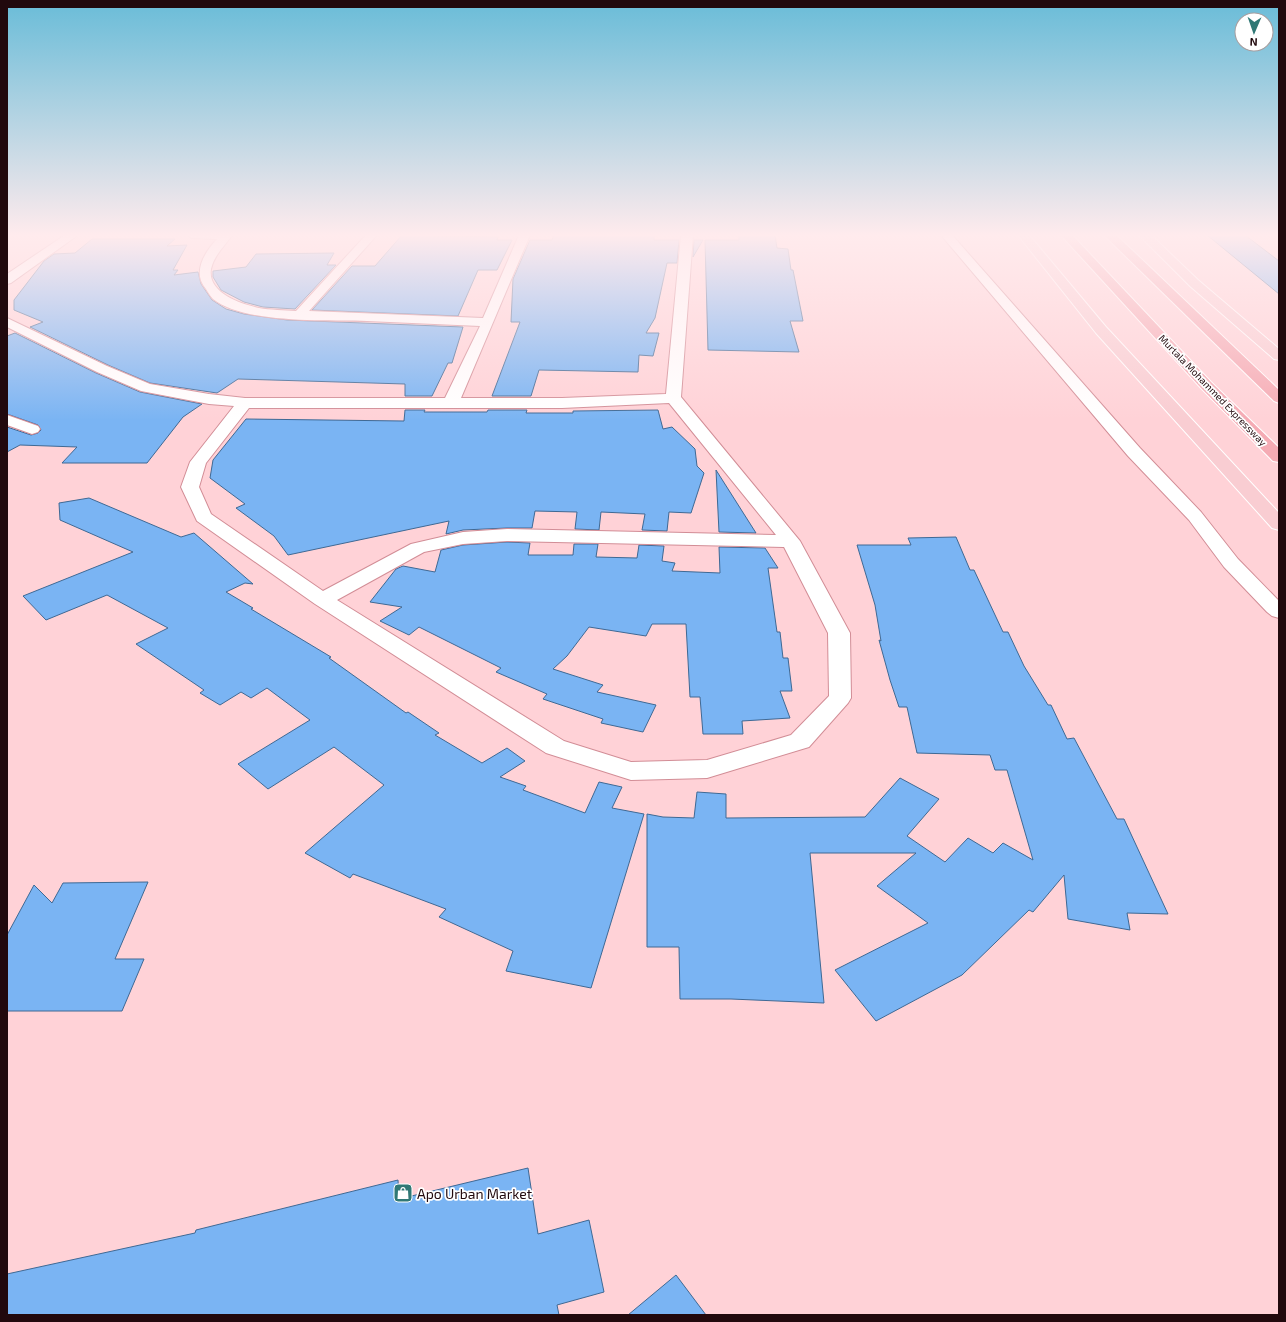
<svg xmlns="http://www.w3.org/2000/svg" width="1286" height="1322" font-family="'Exo 2',sans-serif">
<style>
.building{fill:#7ab4f3;stroke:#3f6994}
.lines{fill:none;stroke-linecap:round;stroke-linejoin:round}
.minor-casing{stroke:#d28d96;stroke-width:2}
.major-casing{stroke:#fff;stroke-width:2}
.highway-casing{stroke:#fff;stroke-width:2}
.minor{fill:#fff;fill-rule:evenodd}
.major{fill:#f9cdd2;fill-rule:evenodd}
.highway{fill:#f5abb4;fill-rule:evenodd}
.labels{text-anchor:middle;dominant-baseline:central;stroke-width:3.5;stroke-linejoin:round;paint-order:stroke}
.far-street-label{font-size:10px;fill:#21090d;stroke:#fff}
.near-poi-label{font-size:14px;fill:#21090d;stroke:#fff;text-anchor:start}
</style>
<rect width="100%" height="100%" fill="#ffd2d7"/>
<g class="building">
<path d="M402,235L498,237L497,240H512L497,270H478L458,316L312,310L352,266H375Z"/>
<path d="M554,235H654V240H679L677,263H667L655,318L646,333H659L653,356L639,355L638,372L539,370L531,396H492L520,322H511L513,279L530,240H552Z"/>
<path d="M739,235H775L777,248L788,249L791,270H793L803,321H790L799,352L708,350L705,240H739Z"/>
<path d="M1207,235H1245L1279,261V294Z"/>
<path d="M92,239H175L167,246L187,245L173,270H178L174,275L198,272L201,284L212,300L226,309L244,314L287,320L463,327L452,363H448L432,396H405V384L238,379L217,393L150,383L108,365L30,327L43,322L14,310V300L44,261L54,254L75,253Z"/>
<path d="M694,240H703L693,257Z"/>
<path d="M334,253L327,265H336L295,309L263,307L244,302L221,290L213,277V271L246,267L256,254Z"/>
<path d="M15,333L96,373L140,392L202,404L183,417L147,463H62L77,447L20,445L7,452V427L31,435L38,433L41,430L38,425L7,414V336Z"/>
<path d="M405,410H425L424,412H487L488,410H527L526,413H573V411L658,410L663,429L672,427L695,449L697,466L704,473L691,513L669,512L667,531L642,530L645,514L601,512L599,530L575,529L577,512L535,511L532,528H507L463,530L446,534L449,521L288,555L274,536L236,508L245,504L210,478L213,460L246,419L404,421Z"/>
<path d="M716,470L756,533L719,532Z"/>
<path d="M89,498L181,537L194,533L253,584L245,583L226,592L253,608L251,609L331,657L329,658L406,713L408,712L439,733L435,735L482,763L507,748L525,761L500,777L526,786L523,790L585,813L599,782L622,787L612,808L644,814L591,988L506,971L513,951L439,917L446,909L353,874L350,878L305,853L384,785L334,747L268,789L238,764L310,720L267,688L251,698L241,692L220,705L200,693L204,690L136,644L168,628L107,595L46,620L23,596L133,552L60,520L59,503Z"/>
<path d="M956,537L970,570H974L1003,632H1008L1024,666L1048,705H1051L1067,739L1074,738L1117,819H1124L1168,914L1127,913L1130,930L1068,919L1064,875L1033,912L1029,910L962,975L876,1021L835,970L928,923L877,886L916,853H810L824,1003L731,999H680L679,947H647V814L663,817L694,818L697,792L726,794V818L865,817L900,778L939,799L907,836L945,862L968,838L993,853L1003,843L1033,860L1007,770H995L990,755L917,753L907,707H899L890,680L879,640L881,641L875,605L857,545H911L908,538Z"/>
<path d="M507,542L530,543L528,555H573L574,544H598L596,557L637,558L639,545L664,546L662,561L675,563L672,571L720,573L719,547L765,548L778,568H768L777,632H780L783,658H788L792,691H780L790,718L742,721L743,734H703L700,697H690L686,624H652L646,636L589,627L567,656L553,669L603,685L597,692L656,705L643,732L601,723L603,719L543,699L547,694L496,672L501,668L419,627L409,635L380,621L402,607L370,602L396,569L403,566L435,572L441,550L463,545Z"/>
<path d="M148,882L115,959H144L122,1011H7V935L34,885L52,903L63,883Z"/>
<path d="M528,1168L538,1234L589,1220L604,1292L557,1305L559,1315H7V1274L195,1233L196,1230L398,1180L399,1199Z"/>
<path d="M676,1275L706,1315H628Z"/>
</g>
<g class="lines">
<g class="minor-casing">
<g id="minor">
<path d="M65,235H78L11,283L7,284V274Z"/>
<path d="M187,235H232C225,246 214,255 211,269C207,293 241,304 259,308C270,310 284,310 296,311L366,235H377L309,311L483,318L519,235H530L461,398H562L666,394L681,235H693L681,397L800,541L850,633L851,698L848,703L809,747L707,778L631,780L546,753L315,604L197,521L181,487L190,462L234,406L209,404L141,391L97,372L7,327V318L107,366L150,384L209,394L245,398H445L480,326C442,324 405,323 367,321C328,320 244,324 213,299C210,296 208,292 206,289C192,273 204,253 217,239L192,238ZM669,403L776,535L507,529L463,532L411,544L323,591L211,514L199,487L206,463L249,408H562ZM507,541L784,547L828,633L829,696L791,735L707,760L631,762L564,741L337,600L424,552L463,544Z"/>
<path d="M941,235H952L1140,448L1201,512L1238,559L1279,601V618L1272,616L1267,612L1224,567L1189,520L1128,456Z"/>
<path d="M7,415L38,426L40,429L38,432L32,434L7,425Z"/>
</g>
</g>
<g class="major-casing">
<g id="major">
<path d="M1018,235H1029L1106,327L1279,513V530L1272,528L1096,333Z"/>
<path d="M1139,235H1151L1198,280L1279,349V360L1274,359L1190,286Z"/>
</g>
</g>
<g class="highway-casing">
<g id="highway">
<path d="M1061,235H1072L1211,382L1279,448V462L1273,461L1201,388Z"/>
<path d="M1104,235H1116L1279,390V403L1274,401Z"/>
</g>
</g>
<use href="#minor" class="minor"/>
<use href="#major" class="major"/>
<use href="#highway" class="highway"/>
</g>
<linearGradient id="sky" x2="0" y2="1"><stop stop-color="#69bcd8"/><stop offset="0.56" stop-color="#ffebed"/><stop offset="1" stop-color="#ffebed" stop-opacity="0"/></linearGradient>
<rect width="1286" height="420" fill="url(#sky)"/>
<defs>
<g id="shop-square" transform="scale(1)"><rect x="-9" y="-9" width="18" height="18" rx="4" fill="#307875" stroke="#fff"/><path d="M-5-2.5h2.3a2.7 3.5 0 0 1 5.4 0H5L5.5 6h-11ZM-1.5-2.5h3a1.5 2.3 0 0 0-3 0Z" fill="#fff"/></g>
</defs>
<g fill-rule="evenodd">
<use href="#shop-square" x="403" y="1193"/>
</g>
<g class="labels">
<g class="far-street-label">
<text transform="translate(1213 390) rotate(46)">Murtala Mohammed Expressway</text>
</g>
<g class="near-poi-label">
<text x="417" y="1193">Apo Urban Market</text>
</g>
</g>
<rect width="1286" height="1322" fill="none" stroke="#21090d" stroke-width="16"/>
<g transform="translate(1254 32) rotate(182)"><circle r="19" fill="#ffffff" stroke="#a69d9e"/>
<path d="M0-3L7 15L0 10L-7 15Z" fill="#307875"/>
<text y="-6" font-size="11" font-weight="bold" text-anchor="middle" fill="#21090d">N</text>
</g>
</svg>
